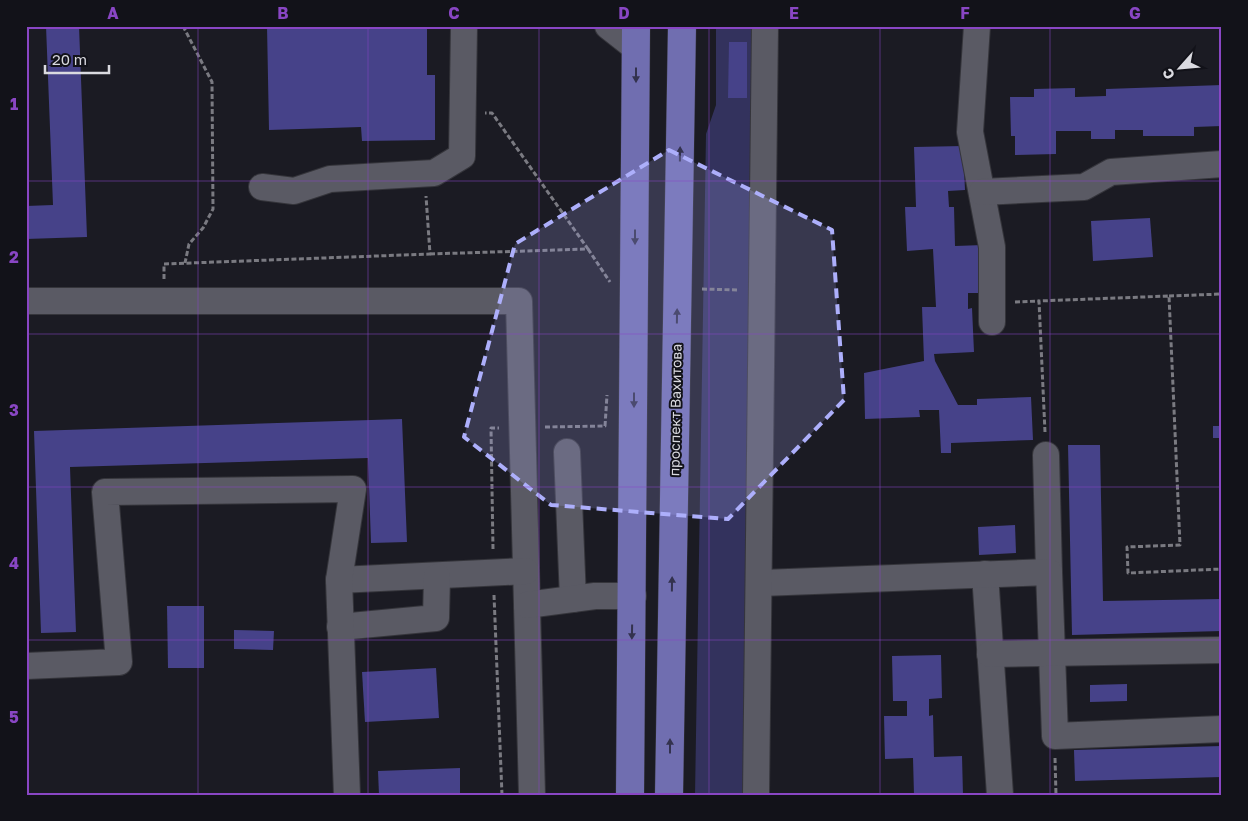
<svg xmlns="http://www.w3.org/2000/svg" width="1248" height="821" font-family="'Golos Text',sans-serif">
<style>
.green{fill:#33325d}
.building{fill:#464289}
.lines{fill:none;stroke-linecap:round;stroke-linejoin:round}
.minor-casing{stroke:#35353b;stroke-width:28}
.major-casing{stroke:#35353b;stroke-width:29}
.path{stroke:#7a7a81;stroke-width:3;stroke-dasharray:5 2.5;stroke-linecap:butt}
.minor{stroke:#5a5a64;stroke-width:26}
.major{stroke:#706eb0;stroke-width:28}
.oneway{fill:#33324e}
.marked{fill:#adaffb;fill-opacity:0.2;stroke:#adaffb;stroke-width:4;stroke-dasharray:10 6;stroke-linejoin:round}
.grid{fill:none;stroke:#8946c4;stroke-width:1;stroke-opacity:0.55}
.labels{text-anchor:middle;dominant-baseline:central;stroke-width:4;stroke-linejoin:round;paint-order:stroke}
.street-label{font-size:14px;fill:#dadae0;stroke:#121219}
.neatline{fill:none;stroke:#8946c4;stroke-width:2}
.grid-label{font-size:16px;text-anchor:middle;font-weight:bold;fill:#8946c4}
</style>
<rect width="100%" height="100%" fill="#1b1b23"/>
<path class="green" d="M716,26H757L743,795H695L706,134L716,105Z"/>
<g class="building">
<path d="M46,26H79L87,237L26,239V206L53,205Z"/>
<path d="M267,26H427V75H435V140L362,141L361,127L269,130Z"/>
<path d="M729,42H747V98H728Z"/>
<path d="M1222,85V126L1194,127V136H1143V130H1115V139H1091V131H1056V154L1015,155V136H1011L1010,97H1034V89L1075,88V97L1106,96V89Z"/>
<path d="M963,146L965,190L948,191L949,207H954L955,246L983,245L985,293H968V309L972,308L974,352L934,354L935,361L958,405H977V399L1031,397L1033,440L951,443V453H941L939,410H919L920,417L865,419L864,373L924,361L922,307H936L933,249L907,251L905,207H916L914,147Z"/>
<path d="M1150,218L1153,257L1093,261L1091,221Z"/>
<path d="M402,419L407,542L371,543L368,458L70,467L76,632L41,633L34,431Z"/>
<rect x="1213" y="426" width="9" height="12"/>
<path d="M1068,445H1100L1103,601L1222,599V631L1072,635Z"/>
<path d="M1015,525L1016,553L979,555L978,527Z"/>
<path d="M167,606H204V668H168Z"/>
<path d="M234,630L274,631L273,650L234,649Z"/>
<path d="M941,655L942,698L929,699V716L933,715L934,757L962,756L963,795H914L913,758L885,759L884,716H907V701H893L892,656Z"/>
<path d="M436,668L439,718L365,722L362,672Z"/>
<path d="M1127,684V701L1090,702V685Z"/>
<path d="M1222,746V777L1075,781L1074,750Z"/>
<path d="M460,768V795H379L378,771Z"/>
</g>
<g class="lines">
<g class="minor-casing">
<g id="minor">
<path d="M608,26L636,48"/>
<path d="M977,26L970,132L992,247V322"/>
<path d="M262,187L294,191L330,179L434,173L462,156L464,26"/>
<path d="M982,192L1084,187L1111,172L1222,164"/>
<path d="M26,301H519L532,795"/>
<path d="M567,452L573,599"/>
<path d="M1046,455L1049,572"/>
<path d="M985,574L1000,795"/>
<path d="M339,580L526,571"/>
<path d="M759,583L1049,572L1055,736L1222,729"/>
<path d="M527,605L595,596H633"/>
<path d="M340,627L436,618L437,577"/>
<path d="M990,654L1222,650"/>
<path d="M26,666L119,662L105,492L353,489L339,580L347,795"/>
<path d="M756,795L765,26"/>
</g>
</g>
<g class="major-casing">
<g id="major">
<path d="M630,795L636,26"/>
<path d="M669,795L682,26"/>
</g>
</g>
<g class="path">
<path d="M183,26L212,82L213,209L203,228L189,244L185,263"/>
<path d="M588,249L610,282"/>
<path d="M430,254L588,249L492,113H485"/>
<path d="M164,279V264L430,254L426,196"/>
<path d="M702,289L738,290"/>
<path d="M1169,296L1222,294"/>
<path d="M1015,302L1039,301"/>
<path d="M545,427L605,426L607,395"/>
<path d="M1045,432L1039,301L1169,296L1180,545L1127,547L1128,573L1222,569"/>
<path d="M493,549L491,428H499"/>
<path d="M494,595L502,795"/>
<path d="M1055,758L1056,795"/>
</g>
<use href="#minor" class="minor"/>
<use href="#major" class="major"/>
</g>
<defs><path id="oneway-solid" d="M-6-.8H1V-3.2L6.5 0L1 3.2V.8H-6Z" transform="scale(1.25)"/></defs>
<g class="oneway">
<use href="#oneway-solid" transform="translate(636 75) rotate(90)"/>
<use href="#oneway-solid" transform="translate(680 154) rotate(-89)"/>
<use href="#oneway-solid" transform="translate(635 237) rotate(90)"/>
<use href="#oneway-solid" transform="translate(677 316) rotate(-89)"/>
<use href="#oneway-solid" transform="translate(634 400) rotate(90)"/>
<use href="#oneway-solid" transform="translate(672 584) rotate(-89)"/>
<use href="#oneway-solid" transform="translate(632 632) rotate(91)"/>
<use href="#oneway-solid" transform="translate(670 746) rotate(-90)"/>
</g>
<path class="marked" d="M669,150L832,230L844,400L728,519L551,505L464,437L515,244Z"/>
<path class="grid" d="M198,26V795M368,26V795M539,26V795M709,26V795M880,26V795M1050,26V795M26,181H1222M26,334H1222M26,487H1222M26,640H1222"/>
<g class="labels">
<g class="street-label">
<text transform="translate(675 410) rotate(-89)">проспект Вахитова</text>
</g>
</g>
<rect width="1248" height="821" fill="none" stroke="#121219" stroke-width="55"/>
<g transform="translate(1180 68) rotate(243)" stroke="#121219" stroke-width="4" paint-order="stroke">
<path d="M0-4L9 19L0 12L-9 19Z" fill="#dadae0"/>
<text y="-8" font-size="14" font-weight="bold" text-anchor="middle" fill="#dadae0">С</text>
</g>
<path d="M45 65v8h64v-8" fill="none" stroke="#dadae0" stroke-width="2.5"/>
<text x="52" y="65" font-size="15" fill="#dadae0" stroke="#121219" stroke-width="4" paint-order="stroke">20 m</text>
<rect x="28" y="28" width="1192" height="766" class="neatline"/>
<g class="grid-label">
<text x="113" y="19">A</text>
<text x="283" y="19">B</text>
<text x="454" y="19">C</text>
<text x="624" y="19">D</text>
<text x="794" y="19">E</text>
<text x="965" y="19">F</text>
<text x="1135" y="19">G</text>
<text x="14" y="110">1</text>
<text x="14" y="263">2</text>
<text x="14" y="416">3</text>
<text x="14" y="569">4</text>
<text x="14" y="723">5</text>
</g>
</svg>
